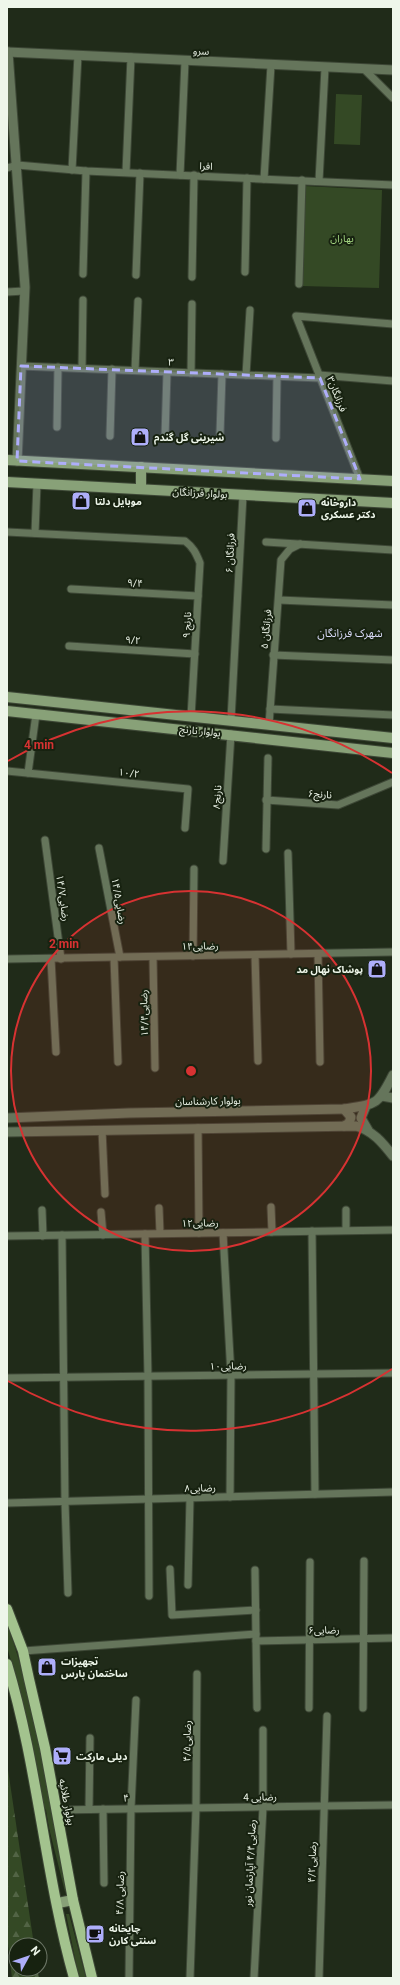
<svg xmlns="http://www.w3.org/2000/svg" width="400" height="1985" font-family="Roboto,'Noto Sans Arabic',sans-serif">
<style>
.green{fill:#344925}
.forest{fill:url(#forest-firs)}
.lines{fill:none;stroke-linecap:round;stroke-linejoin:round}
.minor-casing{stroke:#3d4736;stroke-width:9}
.tertiary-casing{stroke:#3d4736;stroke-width:11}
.secondary-casing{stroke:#3d4736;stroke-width:12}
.primary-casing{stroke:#3d4736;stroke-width:12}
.minor{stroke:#65755b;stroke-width:7}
.tertiary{stroke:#65755b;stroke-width:9}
.secondary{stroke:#88a178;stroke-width:10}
.primary{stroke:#a3c38e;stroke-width:10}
.marked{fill:#aeaefa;fill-opacity:0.2;stroke:#aeaefa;stroke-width:3;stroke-dasharray:8 5;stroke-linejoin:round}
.ring{fill:none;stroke:#d73232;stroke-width:2}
.labels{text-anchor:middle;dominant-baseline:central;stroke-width:4;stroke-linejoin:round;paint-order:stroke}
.street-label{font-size:10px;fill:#eef6ea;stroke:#172210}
.park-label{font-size:10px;fill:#a6d983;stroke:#172210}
.poi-label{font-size:10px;font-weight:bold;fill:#eef6ea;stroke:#172210;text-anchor:start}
.neighbourhood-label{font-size:11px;fill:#dbdcfa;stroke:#172210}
.centre{fill:#d73232;stroke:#172210;stroke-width:2}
.ring-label{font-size:12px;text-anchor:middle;font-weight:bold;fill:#d73232;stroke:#172210;stroke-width:4;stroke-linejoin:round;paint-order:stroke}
</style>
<defs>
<pattern id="forest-firs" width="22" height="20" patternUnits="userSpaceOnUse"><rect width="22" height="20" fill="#344925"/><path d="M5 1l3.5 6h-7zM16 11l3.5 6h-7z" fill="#526445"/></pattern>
</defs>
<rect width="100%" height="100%" fill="#202b19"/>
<g class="green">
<path d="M336,94L362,95L360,145L334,144Z"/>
<path d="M304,186L382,190L379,288L301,286Z"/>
<path d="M7,1624C38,1709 50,1801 67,1889L65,1892L49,1828L46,1810L44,1807L21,1695L7,1647Z"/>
<path d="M66,1914H69L86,1978H79Z"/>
</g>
<path class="forest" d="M7,1763L34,1945H16V1969H37L39,1978H12L7,1935Z"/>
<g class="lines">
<g class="minor-casing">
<g id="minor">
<path d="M364,69L393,98"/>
<path d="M7,168L17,165L86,171L393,185"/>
<path d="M72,170L78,55"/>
<path d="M126,172L131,57"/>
<path d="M180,175L185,61"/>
<path d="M264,179L271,65"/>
<path d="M319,181L325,68"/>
<path d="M245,272L247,178"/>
<path d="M83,274L86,171"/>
<path d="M136,275L140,173"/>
<path d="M192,277L194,175"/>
<path d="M299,284L302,180"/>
<path d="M7,292L24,291"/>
<path d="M21,366L320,378"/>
<path d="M82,368L83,300"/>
<path d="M135,370L138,301"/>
<path d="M191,373L192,304"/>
<path d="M246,375L250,310"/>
<path d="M319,375L393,381"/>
<path d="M57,427L58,367"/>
<path d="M220,434L222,374"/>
<path d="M110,436L112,369"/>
<path d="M165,437L167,372"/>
<path d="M276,438L277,377"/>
<path d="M360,479L296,316L393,324"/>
<path d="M7,532L185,541C193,547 196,553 200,563L191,717"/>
<path d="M35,533L37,484"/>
<path d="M266,542L393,550"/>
<path d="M71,589L198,596"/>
<path d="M279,600L393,605"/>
<path d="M69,646L195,654"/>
<path d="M273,655L393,660"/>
<path d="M270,709L393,715"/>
<path d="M231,720L243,495"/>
<path d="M269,725L281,560L290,549L300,544"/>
<path d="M7,771L188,789L185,828"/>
<path d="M28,773L36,714"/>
<path d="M266,800L338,805L393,782"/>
<path d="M45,840L61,959"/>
<path d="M99,848L120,957"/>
<path d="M266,849L268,758"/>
<path d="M288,853L291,954"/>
<path d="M223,861L231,734"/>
<path d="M318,954L320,1062"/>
<path d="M255,955L258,1061"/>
<path d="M193,956L194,869"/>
<path d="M153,957L155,1068"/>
<path d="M114,958L118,1062"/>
<path d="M7,959L393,952"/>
<path d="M51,959L56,1052"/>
<path d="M198,1128L199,1233"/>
<path d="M102,1130L105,1194"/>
<path d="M271,1207L272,1232"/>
<path d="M159,1208L160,1233"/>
<path d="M42,1210L43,1236"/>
<path d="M101,1212L103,1235"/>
<path d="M346,1230V1210"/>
<path d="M312,1231L315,1494"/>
<path d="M223,1233L231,1375L230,1497"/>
<path d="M145,1234L148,1377L149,1596"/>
<path d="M62,1235L65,1502L68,1593"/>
<path d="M7,1236L393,1230"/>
<path d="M7,1378L393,1373"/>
<path d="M7,1503L393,1492"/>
<path d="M170,1569L172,1615L256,1610"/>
<path d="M255,1570L257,1708"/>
<path d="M188,1585L190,1498"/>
<path d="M256,1641L393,1638"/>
<path d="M23,1651L256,1634"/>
<path d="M309,1708L310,1562"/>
<path d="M363,1708L364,1561"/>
<path d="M89,1809L90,1738"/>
<path d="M103,1809L104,1883"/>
<path d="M56,1810L393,1805"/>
<path d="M129,1978L131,1808L136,1700"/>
<path d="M190,1978L196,1808L197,1674"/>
<path d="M254,1978L263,1807V1730"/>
<path d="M319,1978L327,1716"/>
</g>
</g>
<g class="tertiary-casing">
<g id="tertiary">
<path d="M7,52L393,70"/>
<path d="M8,52L25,287L17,461"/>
<path d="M382,1096L393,1098"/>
<path d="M366,1106L361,1118L368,1130"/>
<path d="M344,1109L351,1117L349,1123L344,1126"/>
<path d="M7,1118L129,1113L344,1109C377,1104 378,1105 393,1075"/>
<path d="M7,1132L356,1126C373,1131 382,1142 393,1156"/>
</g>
</g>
<g class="secondary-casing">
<g id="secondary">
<path d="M7,460L393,481"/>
<path d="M7,482L393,503"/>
<path d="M141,489V467"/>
<path d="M7,697L393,738"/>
<path d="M7,711L393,753"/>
<path d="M58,1903L73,1900"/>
</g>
</g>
<g class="primary-casing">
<g id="primary">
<path d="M7,1609L23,1651L29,1679L45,1748L73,1900L92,1978"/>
<path d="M7,1664C38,1767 45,1875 74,1978"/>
</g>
</g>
<use href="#minor" class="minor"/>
<use href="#tertiary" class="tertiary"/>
<use href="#secondary" class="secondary"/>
<use href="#primary" class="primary"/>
</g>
<path class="marked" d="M21,366L320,378L360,479L17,461Z"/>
<circle cx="191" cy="1071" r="180" fill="#d73232" fill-opacity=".12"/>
<g class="ring">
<circle cx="191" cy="1071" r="180"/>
<path d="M392 1369A360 360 0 0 1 8 1381M8 761A360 360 0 0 1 392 773"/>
</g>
<defs>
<g id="shop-square" transform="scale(1)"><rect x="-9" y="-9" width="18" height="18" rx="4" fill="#aeaefa" stroke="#172210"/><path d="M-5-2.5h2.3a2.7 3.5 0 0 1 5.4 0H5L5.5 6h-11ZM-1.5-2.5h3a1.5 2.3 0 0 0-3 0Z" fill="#111"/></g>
<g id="supermarket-square" transform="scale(1)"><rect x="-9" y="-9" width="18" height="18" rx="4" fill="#aeaefa" stroke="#172210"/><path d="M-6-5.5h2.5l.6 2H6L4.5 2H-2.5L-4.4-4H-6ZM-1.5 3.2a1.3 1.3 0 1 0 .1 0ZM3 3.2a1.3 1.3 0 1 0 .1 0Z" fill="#111"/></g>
<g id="cafe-square" transform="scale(1)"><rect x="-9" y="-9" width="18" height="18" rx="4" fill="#aeaefa" stroke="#172210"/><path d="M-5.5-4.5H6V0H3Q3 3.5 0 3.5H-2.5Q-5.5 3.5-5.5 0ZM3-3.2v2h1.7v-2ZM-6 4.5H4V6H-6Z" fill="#111"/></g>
</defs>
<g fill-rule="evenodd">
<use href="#shop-square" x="140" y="437"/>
<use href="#shop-square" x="81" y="501"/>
<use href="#shop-square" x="307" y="508"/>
<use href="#shop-square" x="377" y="969"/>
<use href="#shop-square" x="47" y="1667"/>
<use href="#supermarket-square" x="62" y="1756"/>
<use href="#cafe-square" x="95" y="1934"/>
</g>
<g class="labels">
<g class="street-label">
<text transform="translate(201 51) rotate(2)">سرو</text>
<text transform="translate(206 166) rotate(3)">افرا</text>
<text transform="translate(171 362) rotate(2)">۳</text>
<text transform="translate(337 394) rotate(68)">فرزانگان۳</text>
<text transform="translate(200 493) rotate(3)">بولوار فرزانگان</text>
<text transform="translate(230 553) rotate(-87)">فرزانگان ۶</text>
<text transform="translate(135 583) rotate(3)">۹/۴</text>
<text transform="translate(187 625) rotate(-87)">نارنج ۹</text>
<text transform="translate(266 629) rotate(-84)">فرزانگان ۵</text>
<text transform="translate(133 640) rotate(4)">۹/۲</text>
<text transform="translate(200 731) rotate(6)">بولوار نارنج</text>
<text transform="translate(129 773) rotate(6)">۱۰/۲</text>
<text transform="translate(320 794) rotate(4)">نارنج۶</text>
<text transform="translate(217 797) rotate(-86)">نارنج۸</text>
<text transform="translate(63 898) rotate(82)">رضایی۱۴/۷</text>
<text transform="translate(119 901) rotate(80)">رضایی۱۴/۵</text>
<text transform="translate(200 946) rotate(-1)">رضایی۱۴</text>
<text transform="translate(144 1013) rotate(-91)">رضایی۱۴/۴</text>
<text transform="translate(208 1101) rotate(-1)">بولوار کارشناسان</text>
<text transform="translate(200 1223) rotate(-1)">رضایی۱۲</text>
<text transform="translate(228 1366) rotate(-1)">رضایی۱۰</text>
<text transform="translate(200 1488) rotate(-2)">رضایی۸</text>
<text transform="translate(324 1630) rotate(-1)">رضایی۶</text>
<text transform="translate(187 1741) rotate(-89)">رضایی۴/۵</text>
<text transform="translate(260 1797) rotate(-1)">رضایی 4</text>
<text transform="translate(126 1798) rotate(-2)">۴</text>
<text transform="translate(67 1802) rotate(79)">بولوار طلائیه</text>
<text transform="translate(312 1862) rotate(-88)">رضایی۴/۲</text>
<text transform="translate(250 1863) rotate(-87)">رضایی۴/۴ آپارتمان نور</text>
<text transform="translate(120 1893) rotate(-89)">رضایی ۴/۸</text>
</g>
<g class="park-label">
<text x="342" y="238">بهاران</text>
</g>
<g class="poi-label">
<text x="154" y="437">شیرینی گل گندم</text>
<text x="95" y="501">موبایل دلتا</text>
<text x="321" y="502">داروخانه<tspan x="321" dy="12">دکتر عسکری</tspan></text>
<text x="363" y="969" text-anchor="end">پوشاک نهال مد</text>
<text x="61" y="1661">تجهیزات<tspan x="61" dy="12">ساختمان پارس</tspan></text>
<text x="76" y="1756">دیلی مارکت</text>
<text x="109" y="1928">چایخانه<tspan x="109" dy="12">سنتی کارن</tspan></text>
</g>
<g class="neighbourhood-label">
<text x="350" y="633">شهرک فرزانگان</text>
</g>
</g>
<circle cx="191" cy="1071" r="6" class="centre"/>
<g class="ring-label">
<text x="39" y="749">4 min</text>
<text x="64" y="948">2 min</text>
</g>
<rect width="400" height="1985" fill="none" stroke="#eef6ea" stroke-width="16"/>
<g transform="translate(28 1957) rotate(50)"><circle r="19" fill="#172210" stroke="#6d7767"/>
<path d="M0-3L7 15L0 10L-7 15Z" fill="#aeaefa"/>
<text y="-6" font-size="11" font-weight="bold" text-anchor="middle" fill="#eef6ea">N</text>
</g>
</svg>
